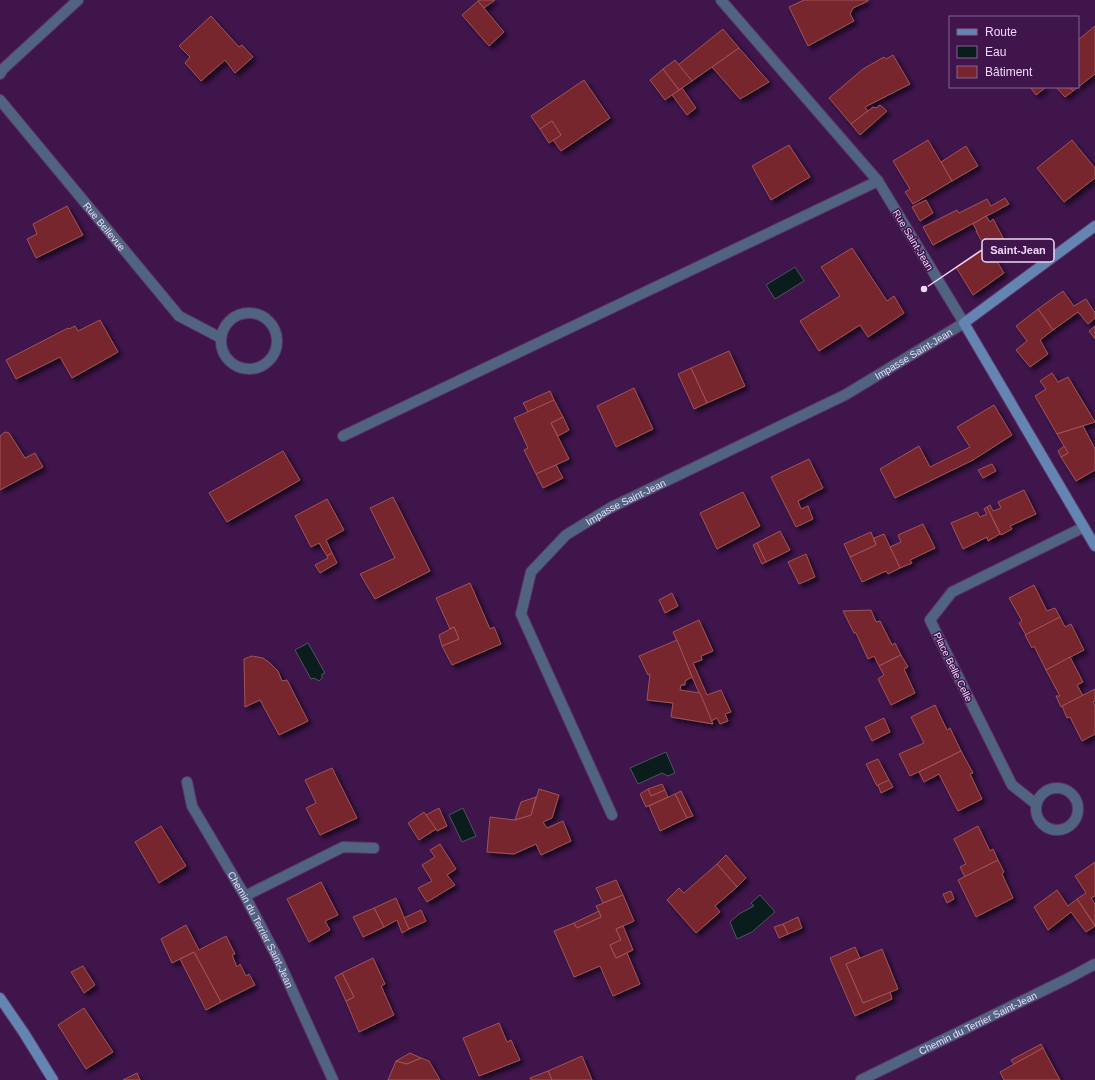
<svg xmlns="http://www.w3.org/2000/svg" width="1095" height="1080" font-family="Arial,sans-serif">
<style>
.water{fill:#0b1c1c;stroke:#4f545e}
.building{fill:#78252f;stroke:#a05358;filter:url(#shadow)}
.lines{fill:none;stroke-linecap:round;stroke-linejoin:round}
.lane-casing{stroke:#5b3468;stroke-width:12}
.street-casing{stroke:#5b3468;stroke-width:12}
.secondary-casing{stroke:#5b3468;stroke-width:12}
.lane{stroke:#506481;stroke-width:10}
.street{stroke:#506481;stroke-width:10}
.secondary{stroke:#6484b1;stroke-width:10}
.labels{text-anchor:middle;dominant-baseline:central;stroke-width:3;stroke-linejoin:round;paint-order:stroke}
.street-label{font-size:10px;fill:#efd7f8;stroke:#3f154c}
.leader{fill:none;stroke:#efd7f8;stroke-width:1.5}
.callout-dot{fill:#efd7f8;stroke:#3f154c;stroke-width:1.5}
.callout{fill:#3f154c;stroke:#efd7f8;stroke-width:1.5}
.callout-label{font-size:11px;text-anchor:middle;font-weight:bold;fill:#efd7f8}
</style>
<defs>
<filter id="shadow"><feDropShadow dx="3.5" dy="3.5" stdDeviation="2" flood-color="#0009"/></filter>
</defs>
<rect width="100%" height="100%" fill="#3f154c"/>
<g class="water">
<path d="M795,267L804,281L775,299L766,285Z"/>
<path d="M308,643L325,673L322,674V678L319,681L314,678L311,679L295,650Z"/>
<path d="M666,752L675,773L668,776L662,773L638,784L630,768Z"/>
<path d="M463,808L476,836L462,842L449,815Z"/>
<path d="M760,895L775,912L752,932L737,939L730,922L739,914L754,906L751,903Z"/>
</g>
<g class="building">
<path d="M479,0H495L484,8L478,1Z"/>
<path d="M804,0H868V1L853,8L850,14L854,21L808,46L789,7Z"/>
<path d="M478,1L504,32L489,46L462,15Z"/>
<path d="M211,16L239,47L242,45L253,57L235,73L225,60L201,81L185,63L190,57L179,46Z"/>
<path d="M1095,26V74L1073,91L1070,87H1078V40Z"/>
<path d="M723,29L739,48L692,81L678,65Z"/>
<path d="M739,48L769,82L740,99L712,67Z"/>
<path d="M893,55L910,84L865,107L868,111L851,124L829,98L863,69L884,57L886,59Z"/>
<path d="M675,60L692,81L679,90L663,69Z"/>
<path d="M663,69L679,90L665,100L650,80Z"/>
<path d="M584,80L610,118L561,151L553,140L561,135L552,121L540,129L531,116Z"/>
<path d="M1030,87H1046L1036,95Z"/>
<path d="M1056,87H1070L1073,91L1065,97Z"/>
<path d="M682,88L696,108L687,115L672,95Z"/>
<path d="M880,105L887,111L860,135L851,124L873,107L876,108Z"/>
<path d="M552,121L561,135L549,143L540,129Z"/>
<path d="M928,140L952,181L913,204L905,192L910,189L893,161Z"/>
<path d="M1072,140L1095,168V178L1064,202L1037,168Z"/>
<path d="M789,145L810,177L771,200L752,166Z"/>
<path d="M966,146L978,166L952,181L941,162Z"/>
<path d="M1005,198L1009,204L933,245L923,227L957,210L959,213L987,199L991,206Z"/>
<path d="M926,200L933,213L920,221L912,207Z"/>
<path d="M67,206L83,235L36,258L27,239L37,234L33,224Z"/>
<path d="M986,216L990,222L993,219L1008,247L993,255L1004,273L973,295L956,267L985,247L976,231H977L973,224Z"/>
<path d="M852,248L887,301L894,296L904,313L868,337L860,325L819,351L800,321L840,296L821,267Z"/>
<path d="M1063,291L1074,306L1086,299L1095,313V318L1088,324L1078,312L1053,330L1038,309Z"/>
<path d="M1038,309L1053,330L1040,340L1048,354L1030,367L1016,350L1027,341L1016,326Z"/>
<path d="M100,320L118,352L72,378L60,357L16,379L6,360L68,328L69,329L75,326L78,331Z"/>
<path d="M1095,326V339L1089,331Z"/>
<path d="M729,351L745,386L707,403L691,368Z"/>
<path d="M691,368L707,403L694,409L678,374Z"/>
<path d="M1052,373L1058,382L1068,377L1095,422L1057,434L1035,396L1046,389L1040,381Z"/>
<path d="M634,388L653,429L616,447L597,406Z"/>
<path d="M550,391L554,400L528,412L523,403Z"/>
<path d="M554,400L563,417L551,423L569,459L536,474L524,450L528,448L514,418Z"/>
<path d="M994,405L1012,435L973,460L895,498L880,469L919,446L930,467L970,447L957,427Z"/>
<path d="M563,417L569,430L558,436L551,423Z"/>
<path d="M1083,426L1095,449V470L1076,481L1061,457L1068,453L1057,434Z"/>
<path d="M5,432L9,433L25,458L35,453L43,467L0,490V436Z"/>
<path d="M1064,446L1068,453L1061,457L1058,451Z"/>
<path d="M283,451L300,480L227,522L209,493Z"/>
<path d="M809,459L823,488L798,501L801,509L808,506L813,519L796,527L771,477Z"/>
<path d="M992,464L996,471L983,478L978,470Z"/>
<path d="M556,465L563,478L543,488L536,474Z"/>
<path d="M1024,490L1036,514L1010,526L1012,529L1001,535L987,507L990,505L993,511L1001,508L998,502Z"/>
<path d="M743,492L760,526L717,549L700,513Z"/>
<path d="M393,497L430,571L375,599L360,574L395,558L370,508Z"/>
<path d="M327,499L344,530L326,540L332,553L327,556L319,543L311,547L295,516Z"/>
<path d="M987,507L1000,534L988,541L987,537L963,549L951,523L977,512L980,517L987,514L984,509Z"/>
<path d="M923,524L935,548L910,560L912,563L900,568L890,547L901,542L898,535Z"/>
<path d="M780,531L790,550L766,562L757,543Z"/>
<path d="M871,532L876,545L850,557L844,544Z"/>
<path d="M884,534L900,568L888,574L886,571L862,582L850,557L876,545L874,538Z"/>
<path d="M757,543L766,562L762,564L753,545Z"/>
<path d="M332,553L337,563L320,573L315,565L328,558L327,556Z"/>
<path d="M806,554L815,577L799,584L788,562Z"/>
<path d="M470,583L490,629L494,627L501,644L452,665L442,646L459,639L454,627L450,629L436,598Z"/>
<path d="M1034,585L1047,611L1055,608L1060,617L1026,635L1019,623L1022,621L1009,598Z"/>
<path d="M672,593L678,606L665,613L659,600Z"/>
<path d="M871,610L876,622L880,621L892,645L895,643L901,655L879,666L874,656L868,659L856,633H854L843,611Z"/>
<path d="M1060,617L1065,627L1071,624L1084,650L1046,670L1034,646L1032,648L1025,635Z"/>
<path d="M699,620L713,651L701,656L702,660L693,663L707,695L721,690L731,712L725,714L728,721L720,724L717,718L711,721L673,632Z"/>
<path d="M454,627L459,639L442,646L439,635Z"/>
<path d="M677,640L692,677L685,681V685H681L680,690L700,693L713,724L671,717L673,703L647,700L650,674L648,675L639,656Z"/>
<path d="M901,655L908,667L904,669L915,693L891,705L878,679L884,675L879,666Z"/>
<path d="M252,656L263,658L270,663L278,671L282,681L287,680L308,721L279,735L260,700L245,707L244,659Z"/>
<path d="M1070,657L1083,682L1077,685L1083,696L1061,707L1056,696H1060L1046,670Z"/>
<path d="M1095,689V701L1093,702L1095,706V734L1082,741L1070,717L1067,718L1062,706Z"/>
<path d="M935,705L947,730L950,728L961,751L910,776L899,754L924,743L911,717Z"/>
<path d="M884,718L890,732L872,741L865,727Z"/>
<path d="M961,751L973,773L970,774L982,799L958,811L939,774L924,782L919,772Z"/>
<path d="M878,759L889,780L877,786L866,764Z"/>
<path d="M332,768L357,818L320,835L306,808L316,803L305,780Z"/>
<path d="M889,780L893,787L881,793L878,785Z"/>
<path d="M662,784L665,790L651,796L648,789Z"/>
<path d="M539,789L559,795L552,818L543,822L547,828L563,821L571,841L541,855L536,844L514,854L487,852L490,817L515,820L531,815Z"/>
<path d="M648,789L651,796L665,790L668,797L646,807L640,794Z"/>
<path d="M681,791L693,816L687,818L675,794Z"/>
<path d="M675,794L687,818L660,831L649,806Z"/>
<path d="M536,797L531,815L515,820L521,802Z"/>
<path d="M439,808L447,826L437,831L426,815Z"/>
<path d="M424,812L436,829L419,840L408,823Z"/>
<path d="M161,826L186,866L159,883L135,842Z"/>
<path d="M978,826L990,851L993,849L998,860L965,877L960,867L966,864L954,839Z"/>
<path d="M440,844L456,869L447,875L455,885L427,902L418,888L432,881L422,865L435,857L430,850Z"/>
<path d="M726,855L746,878L737,887L717,864Z"/>
<path d="M998,860L1004,872L1002,874L1013,898L976,917L958,880Z"/>
<path d="M1095,862V896L1091,898L1095,904V925L1077,899L1086,893L1075,876Z"/>
<path d="M717,864L737,887L715,906L720,912L696,933L667,900L679,888L684,893Z"/>
<path d="M616,880L623,895L603,903L596,888Z"/>
<path d="M321,882L338,915L325,921L330,930L309,942L287,899Z"/>
<path d="M1057,890L1068,906L1077,899L1095,926L1086,932L1071,912L1048,930L1034,907Z"/>
<path d="M951,891L954,899L947,903L943,894Z"/>
<path d="M623,895L634,921L616,929L621,940L610,945L616,958L627,953L640,984L613,996L600,966L574,977L554,931L574,923L577,928L601,917L596,906Z"/>
<path d="M396,898L409,929L402,933L397,920L384,927L374,908Z"/>
<path d="M374,908L384,927L363,937L353,917Z"/>
<path d="M421,910L426,921L409,929L404,918Z"/>
<path d="M599,911L601,917L577,928L574,923Z"/>
<path d="M798,917L802,928L788,934L783,924Z"/>
<path d="M783,924L788,934L779,938L774,927Z"/>
<path d="M186,925L199,950L226,936L235,954L232,955L237,967L240,964L246,976L249,974L255,985L221,1002L194,952L172,963L161,939Z"/>
<path d="M623,926L633,950L616,958L610,945L621,940L616,929Z"/>
<path d="M855,947L860,958L846,964L863,1003L890,992L892,999L855,1016L830,958Z"/>
<path d="M882,949L898,989L863,1003L846,964Z"/>
<path d="M194,952L221,1002L206,1010L180,959Z"/>
<path d="M373,958L385,984L381,986L394,1015L359,1032L346,1001L354,997L342,973Z"/>
<path d="M83,966L95,985L84,993L71,972Z"/>
<path d="M342,973L354,997L346,1001L335,977Z"/>
<path d="M84,1008L113,1052L86,1069L58,1025Z"/>
<path d="M499,1023L507,1042L511,1040L520,1060L479,1076L463,1038Z"/>
<path d="M1041,1044L1043,1048L1014,1064L1011,1060Z"/>
<path d="M1043,1048L1060,1080H1004L1000,1072Z"/>
<path d="M410,1053L421,1058L407,1064L396,1061Z"/>
<path d="M582,1056L592,1080H552L548,1071Z"/>
<path d="M421,1058L429,1061L440,1080H388L396,1061L407,1064Z"/>
<path d="M548,1071L552,1080H531L530,1078Z"/>
<path d="M137,1073L140,1080H123Z"/>
</g>
<g class="lines">
<g class="lane-casing">
<path id="lane" d="M343,436L878,181"/>
</g>
<g class="street-casing">
<g id="street">
<path d="M0,74L3,69L78,0"/>
<path id="s1" d="M0,100L179,316L221,338"/>
<circle cx="249" cy="341" r="28"/>
<path id="s2" d="M187,782L192,806L245,896L278,959L333,1080"/>
<circle cx="1057" cy="809" r="21"/>
<path d="M1036,804L1012,785L930,620L952,592L1084,527"/>
<path id="s3" d="M612,815L521,614L531,572L566,535L610,508L845,395L964,323L878,181L721,0"/>
<path d="M245,896L343,847L374,848"/>
<path id="s4" d="M861,1080L1069,978L1095,964"/>
</g>
</g>
<g class="secondary-casing">
<g id="secondary">
<path d="M1095,226L964,323L1095,546"/>
<path d="M0,998L24,1033L53,1080"/>
</g>
</g>
<use href="#lane" class="lane"/>
<use href="#street" class="street"/>
<use href="#secondary" class="secondary"/>
</g>
<g class="labels">
<g class="street-label">
<text stroke="none"><textPath href="#s1" startOffset="164">Rue Bellevue</textPath></text>
<text transform="translate(913 240) rotate(59)">Rue Saint-Jean</text>
<text stroke="none"><textPath href="#s3" startOffset="707">Impasse Saint-Jean</textPath></text>
<text stroke="none"><textPath href="#s3" startOffset="383">Impasse Saint-Jean</textPath></text>
<text transform="translate(953 667) rotate(64)">Place Belle Celle</text>
<text stroke="none"><textPath href="#s2" startOffset="166">Chemin du Terrier Saint-Jean</textPath></text>
<text stroke="none"><textPath href="#s4" startOffset="130">Chemin du Terrier Saint-Jean</textPath></text>
</g>
</g>
<path class="leader" d="M924 289L982 250"/>
<circle class="callout-dot" cx="924" cy="289" r="4"/>
<rect class="callout" x="982" y="239" width="72" height="23" rx="4"/>
<g class="callout-label">
<text x="1018" y="254">Saint-Jean</text>
</g>
<rect x="949" y="16" width="130" height="72" fill="#3f154c" stroke="#856391"/>
<rect x="957" y="29" width="20" height="6" fill="#6484b1" stroke="#856391"/>
<text x="985" y="36" font-size="12" fill="#efd7f8">Route</text>
<rect x="957" y="46" width="20" height="12" fill="#0b1c1c" stroke="#856391"/>
<text x="985" y="56" font-size="12" fill="#efd7f8">Eau</text>
<rect x="957" y="66" width="20" height="12" fill="#78252f" stroke="#856391"/>
<text x="985" y="76" font-size="12" fill="#efd7f8">Bâtiment</text>
</svg>
